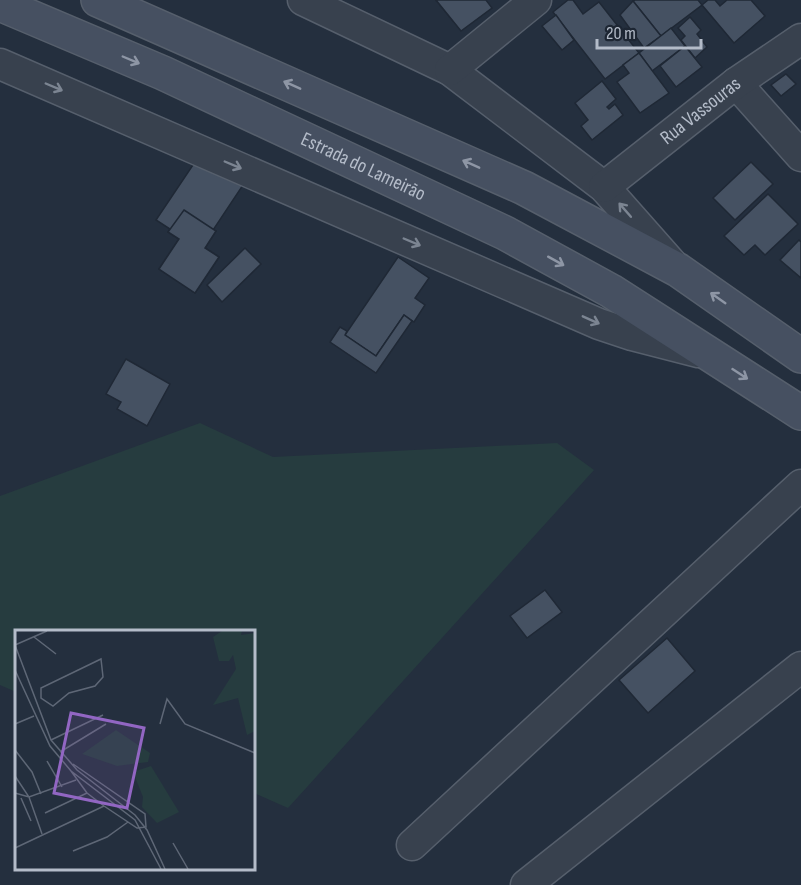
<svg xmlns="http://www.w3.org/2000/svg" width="801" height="885" font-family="'Sofia Sans Condensed',sans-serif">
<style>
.green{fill:#263c3f}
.building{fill:#455162;stroke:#1f2835;stroke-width:1.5}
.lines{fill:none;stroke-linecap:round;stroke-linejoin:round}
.street-casing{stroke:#565f6c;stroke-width:33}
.secondary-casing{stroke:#565f6c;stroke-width:36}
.street{stroke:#38414e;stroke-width:30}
.secondary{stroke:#465061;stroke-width:33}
.oneway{stroke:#8e96a5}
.oneway2{stroke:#7c8592}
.labels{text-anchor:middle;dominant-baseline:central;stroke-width:4.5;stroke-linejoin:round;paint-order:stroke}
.street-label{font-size:20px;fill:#b4bcc9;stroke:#1d2633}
.inset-road{fill:none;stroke:#5e6776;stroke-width:1.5}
.view{fill:#9266c3;fill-opacity:0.15;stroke:#9266c3;stroke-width:3}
.inset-edge{fill:none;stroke:#b4bcc9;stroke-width:3}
</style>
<rect width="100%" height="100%" fill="#242f3e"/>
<path class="green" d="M200,423L273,457L557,443L594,470L288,808L254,793V632H16V692L0,685V496Z"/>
<g class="building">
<path d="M436,0H481L453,21Z"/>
<path d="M436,0H486L492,8L461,31Z"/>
<path d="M568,0H573L583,14L599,2L639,53L605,79L553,12Z"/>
<path d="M635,0H698L702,5L661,36L633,1Z"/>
<path d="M708,0H715L720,6L727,0H751L765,16L734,43L702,5Z"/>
<path d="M633,1L661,36L644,48L620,15Z"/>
<path d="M556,15L574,40L562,50L542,26Z"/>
<path d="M690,17L701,30L697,34L707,47L695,58L681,40L685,36L678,28Z"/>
<path d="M671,28L685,46L652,71L639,53Z"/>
<path d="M685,46L702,67L676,87L660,66Z"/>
<path d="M639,53L669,93L640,113L617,82L629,73L623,65Z"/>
<path d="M786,74L796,84L781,96L771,85Z"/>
<path d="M602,81L616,99L607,107L609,109L615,104L623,115L592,140L581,126L588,120L575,103Z"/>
<path d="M207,144L251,173L213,230L216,231L205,248L219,257L195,293L159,269L179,239L168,232L170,229L156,220Z"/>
<path d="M751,162L773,184L735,220L713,198Z"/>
<path d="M768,194L798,224L765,255L755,245L744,255L724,236Z"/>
<path d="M184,210L216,231L205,248L219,257L195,293L159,269L179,239L168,232Z"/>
<path d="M799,240L801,242V278L780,260Z"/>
<path d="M245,248L261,264L222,302L207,285Z"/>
<path d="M398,257L429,278L415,298L425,305L414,322L404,315L376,356L345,335Z"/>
<path d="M404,315L412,321L376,373L330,342L340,327L347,331L345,335L376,356Z"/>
<path d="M126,359L170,384L147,426L117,409L121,402L106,394Z"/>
<path d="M545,590L562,612L527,638L510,616Z"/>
<path d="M667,638L695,671L648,713L619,680Z"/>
</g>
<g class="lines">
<g class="street-casing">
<g id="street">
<path d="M303,0L450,70L604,187L672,264"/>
<path d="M0,64L599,324L632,335L698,352"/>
<path d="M450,70L536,0"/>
<path d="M736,83L801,156"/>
<path id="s1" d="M604,187L736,83L801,39"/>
<path d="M412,845L801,485"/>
<path d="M526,885L801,667"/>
</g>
</g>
<g class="secondary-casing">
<g id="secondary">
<path d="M98,0L524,188L678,270L801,356"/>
<path id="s2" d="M0,4L163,73L505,233L611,291L801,413"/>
</g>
</g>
<use href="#street" class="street"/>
<use href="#secondary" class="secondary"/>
</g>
<defs><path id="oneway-shaft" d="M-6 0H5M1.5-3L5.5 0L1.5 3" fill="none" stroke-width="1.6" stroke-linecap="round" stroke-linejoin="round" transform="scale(1.5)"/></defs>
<g class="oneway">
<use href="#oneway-shaft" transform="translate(131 60) rotate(23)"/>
<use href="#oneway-shaft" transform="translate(292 85) rotate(-156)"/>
<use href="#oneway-shaft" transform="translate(471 164) rotate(-156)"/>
<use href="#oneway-shaft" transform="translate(556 261) rotate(29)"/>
<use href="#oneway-shaft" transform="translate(718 298) rotate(-145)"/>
<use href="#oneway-shaft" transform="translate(740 374) rotate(33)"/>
</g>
<g class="oneway2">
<use href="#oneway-shaft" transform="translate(54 87) rotate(23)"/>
<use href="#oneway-shaft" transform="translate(233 165) rotate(23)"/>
<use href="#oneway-shaft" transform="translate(625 210) rotate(-131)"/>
<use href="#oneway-shaft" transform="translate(412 242) rotate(23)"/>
<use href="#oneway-shaft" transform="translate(591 320) rotate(24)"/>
</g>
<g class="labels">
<g class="street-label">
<text stroke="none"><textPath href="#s1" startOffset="123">Rua Vassouras</textPath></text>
<text stroke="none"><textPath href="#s2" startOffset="398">Estrada do Lameirão</textPath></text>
</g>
</g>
<g transform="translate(15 630)">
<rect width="240" height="240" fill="#242f3e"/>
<path d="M207,1H227L226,5L240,3V101L232,105L223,68L198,75L221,39L218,25L214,31H204L198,7ZM101,100L135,123L133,132L102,136L67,124ZM136,136L164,182L142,193L127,177L128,167L118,142Z" fill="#263c3f"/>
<path class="inset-road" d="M19,7L41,24M0,15L32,1M0,15L36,110L62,140L120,185L132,200L150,239M86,29L88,47L80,56L54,63L38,76L26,68V58ZM0,40L35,116L56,141L120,190L146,239M0,94L19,86M145,94L152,69L170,94L240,123M36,110L88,85M0,120L17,142L26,164M45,122L91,94M32,131L47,157M56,141L72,163L89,176L122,198L131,197L130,184L58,134M0,146L14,167L27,204M0,163L14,167L61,150M6,168L16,191M30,183L72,163M158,213L173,239M0,218L89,176M58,221L92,207L113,192"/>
<path class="view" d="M56,83L129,98L112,178L39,163Z"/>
<rect width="240" height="240" class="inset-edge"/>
</g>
<path d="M597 39v9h104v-9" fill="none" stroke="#b4bcc9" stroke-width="3"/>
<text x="606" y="39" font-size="18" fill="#b4bcc9" stroke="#1d2633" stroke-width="4.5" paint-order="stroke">20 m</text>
</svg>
